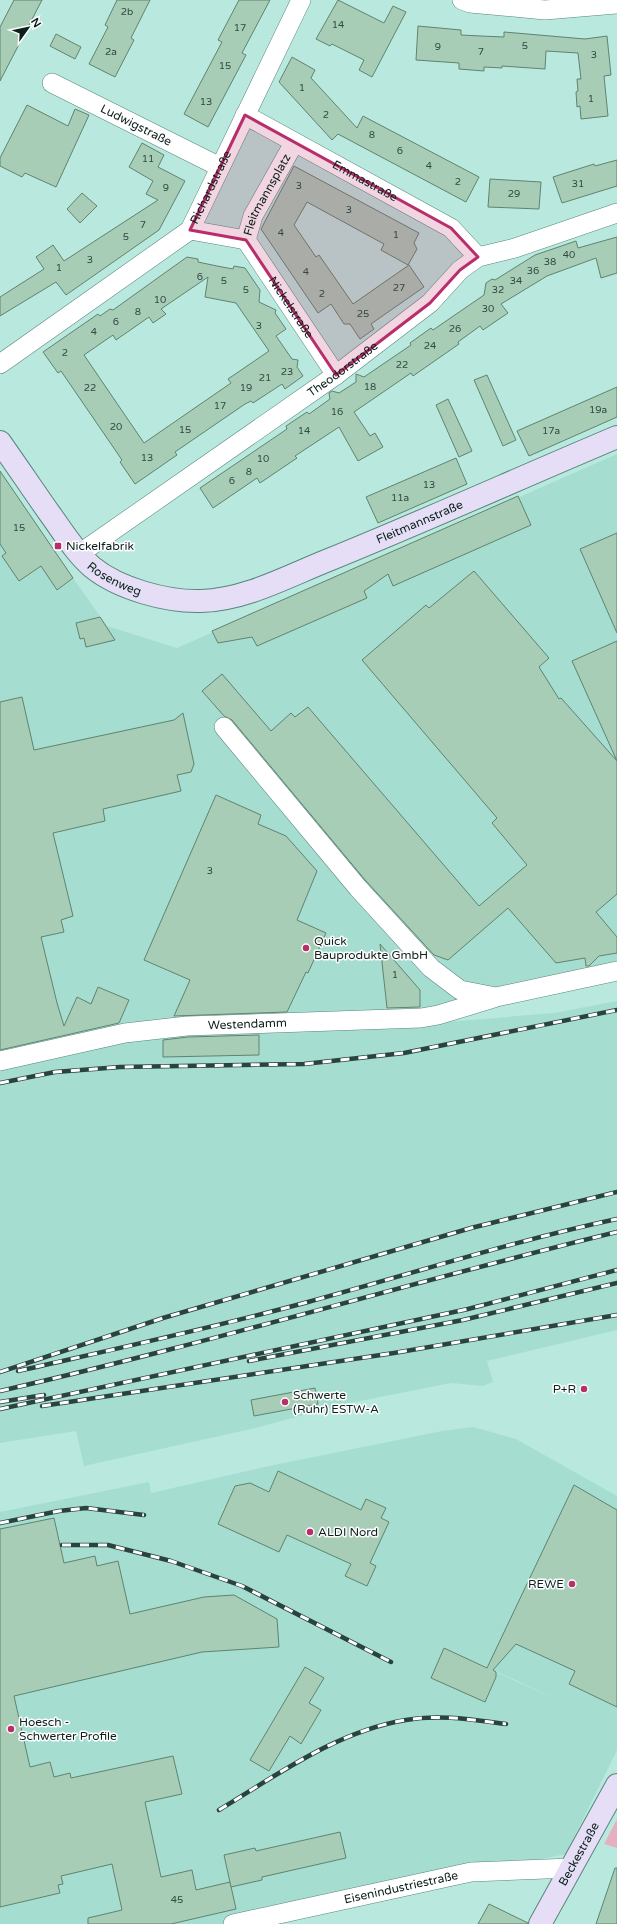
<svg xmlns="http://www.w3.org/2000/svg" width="617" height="1924" font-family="'Varela Round',sans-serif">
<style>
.built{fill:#a5ded1;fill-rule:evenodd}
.green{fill:#e5b1c1}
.building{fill:#a7cdb7;stroke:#5f836f;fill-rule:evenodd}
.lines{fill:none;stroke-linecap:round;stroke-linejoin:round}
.street-casing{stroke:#58857b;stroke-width:20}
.secondary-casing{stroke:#58857b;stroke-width:24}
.street{stroke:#fff;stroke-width:19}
.secondary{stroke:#e6def6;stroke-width:22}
.rail-casing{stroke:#2b433e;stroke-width:4.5}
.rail{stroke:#fefefe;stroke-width:3;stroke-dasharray:9;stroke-linecap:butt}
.marked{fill:#b82e6a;fill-opacity:0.2;stroke:#b82e6a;stroke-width:3;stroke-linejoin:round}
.poi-dot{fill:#b82e6a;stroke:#fefefe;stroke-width:1.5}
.labels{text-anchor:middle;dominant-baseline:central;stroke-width:3;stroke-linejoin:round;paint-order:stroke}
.number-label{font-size:10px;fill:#334a42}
.street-label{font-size:12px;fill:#0c1f1b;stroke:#fefefe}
.poi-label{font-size:12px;fill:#0c1f1b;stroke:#fefefe;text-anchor:start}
</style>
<rect width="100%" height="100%" fill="#b9e9de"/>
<g class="built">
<path d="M617,454V961L498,988L428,1009L0,1054V475L107,626L177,648Z"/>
<path d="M617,1001V1330L487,1361L493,1382L483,1386L451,1383L350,1403L251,1429L84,1466L76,1431L0,1443V1068L163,1034L435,1023L554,1013Z"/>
<path d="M473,1427L516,1439L617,1496V1750L566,1854L244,1924H0V1512L149,1482L151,1493L274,1465L442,1431ZM418,1636L566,1703L513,1680Z"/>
</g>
<path class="green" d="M617,1819V1848L604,1844Z"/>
<g class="building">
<path d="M14,0H42L0,81V27Z"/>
<path d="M117,0H150L131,38L134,40L115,77L89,64L108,27L105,25Z"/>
<path d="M239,0H270L242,53L246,55L208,127L184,114L222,42L218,40Z"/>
<path d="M338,0L384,23L393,6L406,12L372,77L359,70L364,60L332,44L330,46L316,39Z"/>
<path d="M418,26L461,30V35L481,36L504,37V32L585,39L607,36L611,75L604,76L608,116L581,119L580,106L577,107L576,92L578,91L577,79H581L578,53L546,51L545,69L502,66V68L484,67V71L459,69V63L416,60Z"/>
<path d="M56,34L81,47L75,59L50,46Z"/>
<path d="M292,57L315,70L311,78L357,128L363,116L479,177L466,202L338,134L332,140L279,82Z"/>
<path d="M27,105L68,126L75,109L89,115L56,187L25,173L22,177L0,166V158Z"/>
<path d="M142,143L164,155L158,167L185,181L159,230L66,295L56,282L0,316V297L44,269L36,257L53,245L64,261L158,200L146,194L153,181L129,167Z"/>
<path d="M617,160V186L562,203L553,177L594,164L595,166Z"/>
<path d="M294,166L419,233L414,243L417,249L408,265L381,250L384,244L307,202L294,225L316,257L319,255L353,304L409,265L424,287L371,324L374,329L360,339L350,324H344L331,304L318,313L261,229Z"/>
<path d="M490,179L541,182L539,209L488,207Z"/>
<path d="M82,193L97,206L80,223L67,209Z"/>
<path d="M617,237V273L601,278L596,258L547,276L501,304L508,313L483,330L480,326L458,342L459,344L413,376L411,373L354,412L370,436L375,433L383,447L358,461L339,427L295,456L297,458L260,483L257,478L213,508L200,488L287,429L286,426L307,412L309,414L330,399L329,393L332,391L339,393L356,382V374L364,377L411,345L410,343L431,328L433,330L484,295L486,283L492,279L495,280L535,255L576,241L578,248Z"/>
<path d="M187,257L198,259V262L217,266L233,269L234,266L245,268L260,290L259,302L276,310L275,313L286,329L276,336L292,359L298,360L297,367L303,376L285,389L282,384L253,403L251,401L245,404L175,452L177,455L135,484L120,462L122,460L61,371L58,373L43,352L98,314L100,316L110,309L113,310ZM208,277L205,297L236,303L269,351L228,379L231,383L144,443L84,355L113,335L116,340L149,317L153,323L166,314L161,309Z"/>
<path d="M487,375L516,440L503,446L474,380Z"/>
<path d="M617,387V417L529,456L517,431Z"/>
<path d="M448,399L472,451L459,457L436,405Z"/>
<path d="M456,458L467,484L378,523L366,497Z"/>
<path d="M0,471L73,578L57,590L41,566L19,581L2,556L6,553L0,544Z"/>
<path d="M518,496L531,525L393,586L388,574L364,591L367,598L257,646L252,637L218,643L212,631Z"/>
<path d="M617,533V633L580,549Z"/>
<path d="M474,571L549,658L539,667L559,699L561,698L617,761L572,661L617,641V894L596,912L617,937V953L599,956L589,966H586L585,958L556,963L508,908L448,960L434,955L366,881L232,720L224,716L202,691L222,674L271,731L291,713L295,717L308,707L479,906L527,865L492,823L497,818L362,660L426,605L429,608Z"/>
<path d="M100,617L115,640L86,647L84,638L80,639L76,623Z"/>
<path d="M22,697L34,750L174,720L183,713L194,764L191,772L177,775L181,791L103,809L105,821L53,833L73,916L61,920L64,932L41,937L57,1003L64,1026L77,997L91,1004L98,987L129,1000L119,1023L0,1050V702Z"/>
<path d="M216,795L261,815L258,824L286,836L317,871L297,920L326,933L308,973L306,972L287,1012L174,1016L190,980L144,960Z"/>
<path d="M380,944L420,990V1007L387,1008Z"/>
<path d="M259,1035V1055L163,1057V1040L188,1037Z"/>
<path d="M315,1388L318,1404L254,1416L251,1400Z"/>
<path d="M278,1471L361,1510L366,1499L386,1508L381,1518L389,1522L370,1563L376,1566L367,1586L345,1576L351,1564L287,1535L279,1552L218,1524L235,1486L250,1483L269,1492Z"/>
<path d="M574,1485L617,1510V1707L569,1684L575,1671L516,1644L493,1670L496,1672V1677L485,1702L431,1678L444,1648L487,1668Z"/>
<path d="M54,1518L64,1563L95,1556L97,1566L118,1561L130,1614L204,1597L234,1595L277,1619L279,1647L202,1652L14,1696L30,1767L50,1762L54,1777L70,1773L71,1778L173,1756L182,1794L145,1802L161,1877L192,1870L196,1890L230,1882L236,1909L171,1924H88V1918L122,1910L112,1864L61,1876L63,1884L58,1885L60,1893L0,1907V1529Z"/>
<path d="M305,1667L324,1678L309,1703L321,1710L301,1744L290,1736L269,1771L250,1760Z"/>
<path d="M340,1832L346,1858L262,1877V1880L231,1887L224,1855L255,1848L256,1851Z"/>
<path d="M615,1868H617V1924H596Z"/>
<path d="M489,1904L528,1923V1924H478Z"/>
</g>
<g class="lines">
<g class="street-casing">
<g id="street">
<path d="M462,0L470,3L545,10L617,4"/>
<path id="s1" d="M52,83L220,167"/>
<path id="s2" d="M245,115L451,228L478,257"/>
<path d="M190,230L246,240"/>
<path id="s3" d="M246,240L336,375"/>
<path id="s4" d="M246,240L253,216L294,143"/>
<path id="s5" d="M0,364L190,230L301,0"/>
<path id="s6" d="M79,554L336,375L430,303L460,270L478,257L515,248L617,213"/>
<path d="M224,727L358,888L431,968L460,990L496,997L617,971"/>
<path id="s7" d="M0,1061L125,1033L187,1026L421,1018L438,1015L494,998"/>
<path id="s8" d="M233,1924L471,1872L571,1868"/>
</g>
</g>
<g class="secondary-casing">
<g id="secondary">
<path id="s9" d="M0,442C17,466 33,490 50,514C63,532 75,552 92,567C119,589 167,602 201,601C246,600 290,575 331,559C427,520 522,477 617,437"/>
<path id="s10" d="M540,1924L617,1785"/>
</g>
</g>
<use href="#street" class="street"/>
<use href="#secondary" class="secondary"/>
<g class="rail-casing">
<g id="rail">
<path d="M0,1083L55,1072L120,1067L304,1064L404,1053L617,1010"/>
<path d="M249,1361L463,1320L617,1283"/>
<path d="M18,1371C115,1349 212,1328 308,1302C411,1274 513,1241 617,1219"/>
<path d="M0,1372L163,1318L471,1228L617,1192"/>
<path d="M0,1391C207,1344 411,1282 617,1232"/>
<path d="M0,1402L44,1395"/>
<path d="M42,1406L394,1353L617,1315"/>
<path d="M0,1409L468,1309L617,1270"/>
<path d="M0,1523L59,1511L86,1508L144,1515"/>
<path d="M62,1545H108L171,1561L242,1586L391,1662"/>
<path d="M219,1810C277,1775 337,1731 406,1720C439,1714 474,1720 506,1724"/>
</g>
</g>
<use href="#rail" class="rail"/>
</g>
<path class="marked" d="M245,115L451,228L478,257L460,270L430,303L336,375L246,240L190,230Z"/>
<g class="poi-dot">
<rect x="54" y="542" width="8" height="8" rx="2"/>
<circle cx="306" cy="948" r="4"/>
<circle cx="584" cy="1389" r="4"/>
<circle cx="285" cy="1402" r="4"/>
<circle cx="310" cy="1532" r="4"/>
<circle cx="572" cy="1584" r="4"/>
<circle cx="11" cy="1729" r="4"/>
</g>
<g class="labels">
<g class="number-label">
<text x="127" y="12">2b</text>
<text x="338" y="25">14</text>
<text x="240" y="28">17</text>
<text x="525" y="46">5</text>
<text x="438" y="47">9</text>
<text x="111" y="52">2a</text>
<text x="481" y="52">7</text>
<text x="594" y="55">3</text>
<text x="225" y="66">15</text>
<text x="302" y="88">1</text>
<text x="591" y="99">1</text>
<text x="206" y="102">13</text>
<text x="326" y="115">2</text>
<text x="372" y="135">8</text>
<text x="400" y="151">6</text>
<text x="148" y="159">11</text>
<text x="429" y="166">4</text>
<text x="458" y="182">2</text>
<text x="578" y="184">31</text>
<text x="299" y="186">3</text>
<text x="166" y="188">9</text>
<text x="514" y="194">29</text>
<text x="349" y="210">3</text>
<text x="143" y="225">7</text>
<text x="281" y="233">4</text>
<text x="396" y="235">1</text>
<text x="126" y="237">5</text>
<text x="569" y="255">40</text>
<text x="90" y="260">3</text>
<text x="550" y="262">38</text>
<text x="59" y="268">1</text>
<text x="533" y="271">36</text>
<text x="306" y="272">4</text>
<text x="200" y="277">6</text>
<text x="224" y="281">5</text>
<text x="516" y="281">34</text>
<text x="399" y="288">27</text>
<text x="246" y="290">5</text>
<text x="498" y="290">32</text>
<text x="322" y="294">2</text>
<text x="160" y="300">10</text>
<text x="488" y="309">30</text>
<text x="138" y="312">8</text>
<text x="363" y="314">25</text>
<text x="116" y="322">6</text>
<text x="259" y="326">3</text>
<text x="455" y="329">26</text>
<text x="94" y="332">4</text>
<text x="430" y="346">24</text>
<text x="65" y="353">2</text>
<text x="402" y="365">22</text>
<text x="287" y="372">23</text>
<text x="265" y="378">21</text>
<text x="370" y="387">18</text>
<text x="90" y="388">22</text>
<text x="246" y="388">19</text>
<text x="220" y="406">17</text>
<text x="598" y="410">19a</text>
<text x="337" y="412">16</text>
<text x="116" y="427">20</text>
<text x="185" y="430">15</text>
<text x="304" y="431">14</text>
<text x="551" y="431">17a</text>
<text x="147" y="458">13</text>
<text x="263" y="459">10</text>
<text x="249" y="472">8</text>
<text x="232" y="481">6</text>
<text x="429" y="485">13</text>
<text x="400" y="498">11a</text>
<text x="19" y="528">15</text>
<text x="210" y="871">3</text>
<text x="395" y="975">1</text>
<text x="177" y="1900">45</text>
</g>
<g class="street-label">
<text stroke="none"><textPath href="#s1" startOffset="94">Ludwigstraße</textPath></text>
<text stroke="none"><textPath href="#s2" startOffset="137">Emmastraße</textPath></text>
<text stroke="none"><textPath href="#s5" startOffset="280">Richardstraße</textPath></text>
<text stroke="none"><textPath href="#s4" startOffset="50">Fleitmannsplatz</textPath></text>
<text stroke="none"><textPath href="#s3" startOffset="81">Nickelstraße</textPath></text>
<text stroke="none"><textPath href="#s6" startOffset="322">Theodorstraße</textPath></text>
<text stroke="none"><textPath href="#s9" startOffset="505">Fleitmannstraße</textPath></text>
<text stroke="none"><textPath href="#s9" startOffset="181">Rosenweg</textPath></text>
<text stroke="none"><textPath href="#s7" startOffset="251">Westendamm</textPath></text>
<text stroke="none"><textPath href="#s10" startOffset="80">Beckestraße</textPath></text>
<text stroke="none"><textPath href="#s8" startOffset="172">Eisenindustriestraße</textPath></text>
</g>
<g class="poi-label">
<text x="66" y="546">Nickelfabrik</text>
<text x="314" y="941">Quick<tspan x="314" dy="14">Bauprodukte GmbH</tspan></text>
<text x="576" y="1389" text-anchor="end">P+R</text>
<text x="293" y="1395">Schwerte<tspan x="293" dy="14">(Ruhr) ESTW-A</tspan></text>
<text x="318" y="1532">ALDI Nord</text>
<text x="564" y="1584" text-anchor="end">REWE</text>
<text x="19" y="1722">Hoesch -<tspan x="19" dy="14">Schwerter Profile</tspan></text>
</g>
</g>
<g transform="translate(28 28) rotate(57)" stroke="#fefefe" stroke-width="3" paint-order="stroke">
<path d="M0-3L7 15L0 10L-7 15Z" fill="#0c1f1b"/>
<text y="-6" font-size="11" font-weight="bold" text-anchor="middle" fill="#0c1f1b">N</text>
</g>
</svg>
